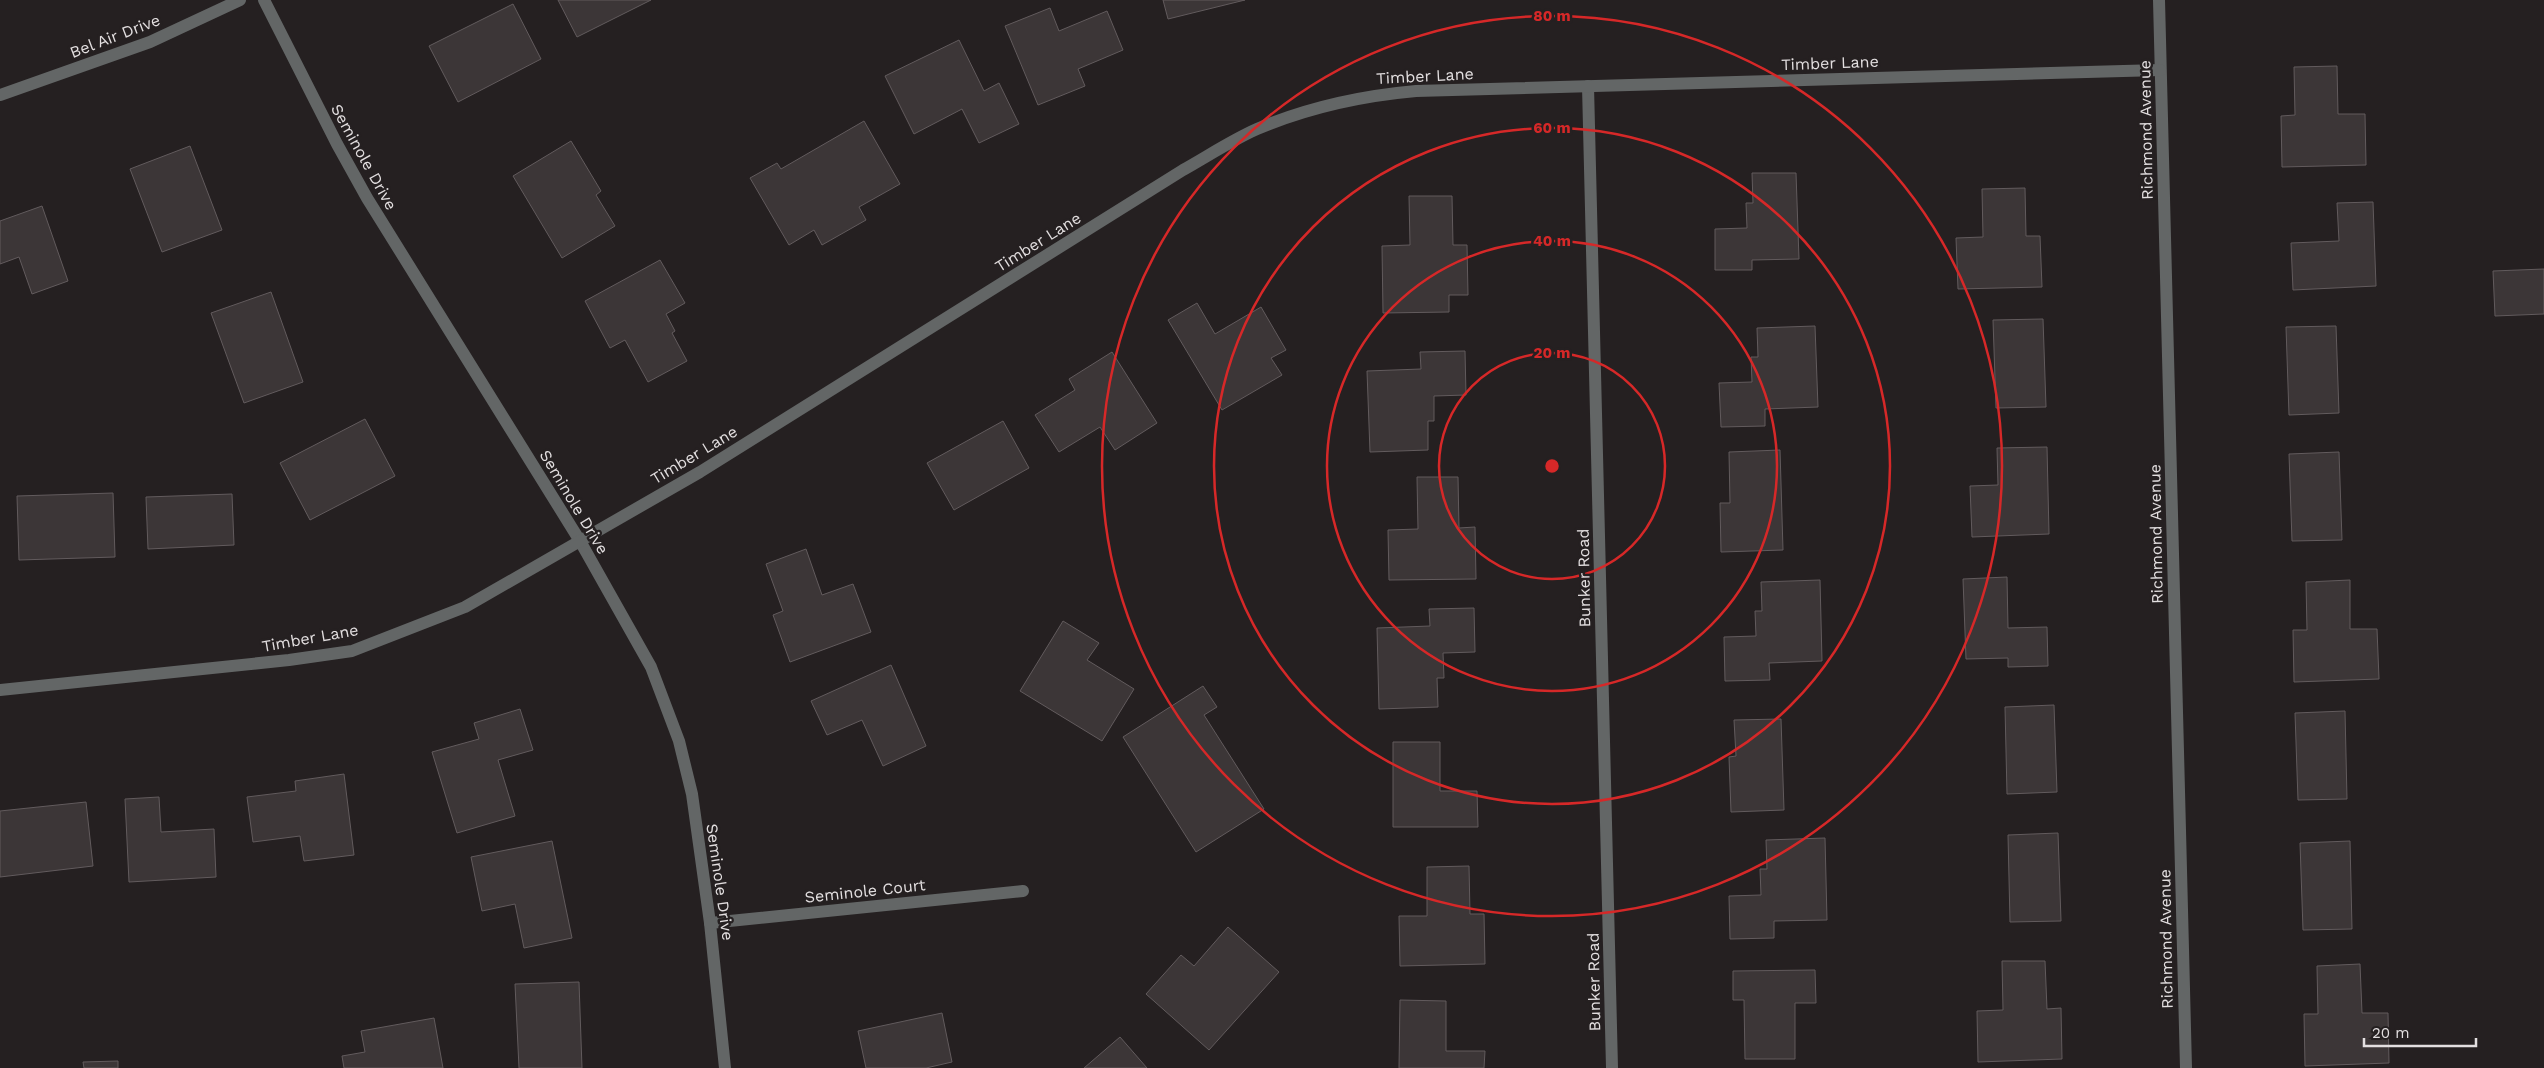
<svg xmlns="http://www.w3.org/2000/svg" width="2544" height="1068" font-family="'Work Sans',sans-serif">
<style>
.building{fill:#3c3637;stroke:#625b5d}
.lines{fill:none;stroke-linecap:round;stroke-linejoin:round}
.minor{stroke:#636666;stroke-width:12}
.ring{fill:none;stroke:#d62828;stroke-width:2.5}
.labels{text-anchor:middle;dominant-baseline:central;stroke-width:5;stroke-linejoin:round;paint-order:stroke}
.street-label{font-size:16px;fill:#e3dfe0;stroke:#252021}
.centre{fill:#d62828;stroke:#252021;stroke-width:2.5}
.ring-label{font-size:15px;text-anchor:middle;font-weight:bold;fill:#d62828;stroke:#252021;stroke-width:5;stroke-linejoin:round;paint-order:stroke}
</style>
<rect width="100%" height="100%" fill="#252021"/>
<g class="building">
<path d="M558,0H651L577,37Z"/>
<path d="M1163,0H1245L1168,19Z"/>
<path d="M513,4L541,59L458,102L429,46Z"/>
<path d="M1050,8L1059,31L1107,11L1123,50L1078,69L1085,86L1038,105L1005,26Z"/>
<path d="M959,40L984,91L999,83L1019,124L979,143L962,109L914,134L885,76Z"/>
<path d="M2337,66L2338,114H2365L2366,165L2282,167L2281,116L2295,115L2294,67Z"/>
<path d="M864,121L900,184L859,207L866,220L822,245L814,230L789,245L750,178L777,163L781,169Z"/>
<path d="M571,141L601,191L596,195L615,226L562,258L513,176Z"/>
<path d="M190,146L222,230L162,252L130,169Z"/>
<path d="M1752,173H1796L1799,259L1752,260V270H1715V229L1747,228L1746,203H1753Z"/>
<path d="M2025,188L2026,236H2040L2042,287L1958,289L1956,238L1983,237L1982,189Z"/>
<path d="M1409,196H1452L1453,245H1467L1468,295H1449V312L1383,313L1382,246L1410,245Z"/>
<path d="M2373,202L2376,286L2293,290L2291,243L2339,241L2337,203Z"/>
<path d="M42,206L68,281L32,294L19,257L0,264V221Z"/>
<path d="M660,260L685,303L666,314L675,331L672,333L687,361L648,382L625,340L610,348L585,301Z"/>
<path d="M2544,269V314L2495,316L2493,271Z"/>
<path d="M271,292L303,382L244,403L211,313Z"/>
<path d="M1197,303L1215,334L1261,307L1286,350L1271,358L1282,375L1222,410L1168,320Z"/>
<path d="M2043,319L2046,407L1996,408L1993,320Z"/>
<path d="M1815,326L1818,407L1765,409V426L1721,427L1719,383L1752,382L1751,357H1758L1757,328Z"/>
<path d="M2336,326L2339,413L2289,415L2286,327Z"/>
<path d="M1465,351L1466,395L1434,396V421H1428V450L1370,452L1367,371L1421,369L1420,352Z"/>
<path d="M1112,352L1157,423L1115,450L1100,427L1059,452L1035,415L1075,390L1069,379Z"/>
<path d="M365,419L395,476L310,520L280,463Z"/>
<path d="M1003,421L1029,468L954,510L927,463Z"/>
<path d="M2047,447L2049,534L1972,537L1970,486L1998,485L1997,448Z"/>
<path d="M1780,450L1783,550L1721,552L1720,503H1730L1729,452Z"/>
<path d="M2339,452L2342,540L2292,541L2289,454Z"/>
<path d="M1417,477H1458L1459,528L1475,527L1476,579L1389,580L1388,530L1418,529Z"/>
<path d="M113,493L115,557L19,560L17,496Z"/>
<path d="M232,494L234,545L148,549L146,497Z"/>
<path d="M806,549L822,595L853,584L871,632L790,662L773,615L783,611L766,564Z"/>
<path d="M2007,577L2008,628L2047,627L2048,666L2008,667V658L1966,659L1963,579Z"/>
<path d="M1820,580L1822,661L1769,663L1770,680L1725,681L1724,637L1756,636L1755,611H1762L1761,582Z"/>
<path d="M2350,580V629H2377L2379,679L2294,682L2293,630H2307L2306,582Z"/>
<path d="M1474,608L1475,652L1443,653L1444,678H1437L1438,707L1379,709L1377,628L1430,626L1429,609Z"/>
<path d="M1063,621L1099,643L1087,660L1134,689L1102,741L1020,691Z"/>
<path d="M891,665L926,746L883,766L862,720L827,735L811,701Z"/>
<path d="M1203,686L1217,707L1204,715L1264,809L1196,852L1123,737Z"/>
<path d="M2054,705L2057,792L2007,794L2005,707Z"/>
<path d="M520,709L533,750L498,760L515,816L457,833L432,752L479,739L474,723Z"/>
<path d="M2345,711L2347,799L2298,800L2295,713Z"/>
<path d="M1781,719L1784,810L1731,812L1729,757L1736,756L1734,720Z"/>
<path d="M1393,742H1440V791H1477L1478,827H1393Z"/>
<path d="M344,774L354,855L304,861L300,836L253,842L247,797L296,791L295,781Z"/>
<path d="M159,797L161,832L214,829L216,877L129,882L125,799Z"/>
<path d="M86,802L93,866L0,877V811Z"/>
<path d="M2058,833L2061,921L2010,922L2008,835Z"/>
<path d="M1825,838L1827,920L1774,921V938L1730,939L1729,896L1761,895L1760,869H1767L1766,840Z"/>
<path d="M552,841L572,938L524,948L515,904L482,911L471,857Z"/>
<path d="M2350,841L2352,929L2303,930L2300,843Z"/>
<path d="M1469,866L1470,914H1484L1485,964L1400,966L1399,916H1427V867Z"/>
<path d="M1228,927L1279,972L1209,1050L1146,994L1181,955L1194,966Z"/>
<path d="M2002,961H2045L2047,1009L2061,1008L2062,1059L1978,1062L1977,1011L2003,1010Z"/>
<path d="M2360,964L2362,1013H2388L2389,1063L2305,1066L2304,1014H2318L2317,966Z"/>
<path d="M1815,970L1816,1003H1795V1059H1745L1744,1000H1733V971Z"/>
<path d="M579,982L582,1068H519L515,984Z"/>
<path d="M1400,1000L1446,1001V1051H1485L1484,1068H1399Z"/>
<path d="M942,1013L952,1062L926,1068H866L858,1031Z"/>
<path d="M434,1018L443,1068H344L342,1056L365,1052L361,1031Z"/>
<path d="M1120,1037L1147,1068H1084Z"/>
<path d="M118,1061V1068H84L83,1062Z"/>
</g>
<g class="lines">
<g class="minor">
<path d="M264,0L337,144L367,198L580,541L651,667L679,741L692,794L710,923L725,1068"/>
<path d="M2159,0L2186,1068"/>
<path d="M1588,86L1612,1068"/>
<path d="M0,95L150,42L240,0"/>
<path d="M0,690L289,660L352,651L465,607L700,472L1183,170C1208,156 1232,140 1257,129C1309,107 1360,96 1416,91L2160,70"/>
<path d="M710,923L1023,891"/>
</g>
</g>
<g class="ring">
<circle cx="1552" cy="466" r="113"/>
<circle cx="1552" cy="466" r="225"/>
<circle cx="1552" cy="466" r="338"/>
<circle cx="1552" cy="466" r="450"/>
</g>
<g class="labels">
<g class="street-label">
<text transform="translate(115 36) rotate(-21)">Bel Air Drive</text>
<text transform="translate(1830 63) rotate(-2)">Timber Lane</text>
<text transform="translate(1425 76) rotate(-3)">Timber Lane</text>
<text transform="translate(2146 130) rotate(-91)">Richmond Avenue</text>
<text transform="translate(364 157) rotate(61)">Seminole Drive</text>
<text transform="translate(1038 242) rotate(-32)">Timber Lane</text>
<text transform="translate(694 455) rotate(-31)">Timber Lane</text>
<text transform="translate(574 502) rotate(59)">Seminole Drive</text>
<text transform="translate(2156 534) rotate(-91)">Richmond Avenue</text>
<text transform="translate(1584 578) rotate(-91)">Bunker Road</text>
<text transform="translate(310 638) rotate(-10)">Timber Lane</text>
<text transform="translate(720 882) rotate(82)">Seminole Drive</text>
<text transform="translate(865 891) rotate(-6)">Seminole Court</text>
<text transform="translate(2166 939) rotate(-91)">Richmond Avenue</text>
<text transform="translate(1594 982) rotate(-91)">Bunker Road</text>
</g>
</g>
<circle cx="1552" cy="466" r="8" class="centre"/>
<g class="ring-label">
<text x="1552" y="21">80 m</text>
<text x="1552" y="133">60 m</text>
<text x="1552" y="246">40 m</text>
<text x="1552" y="358">20 m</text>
</g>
<path d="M2364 1038v8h112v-8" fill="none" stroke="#e3dfe0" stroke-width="2.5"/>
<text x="2372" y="1038" font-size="15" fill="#e3dfe0" stroke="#252021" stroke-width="4" paint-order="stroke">20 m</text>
</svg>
